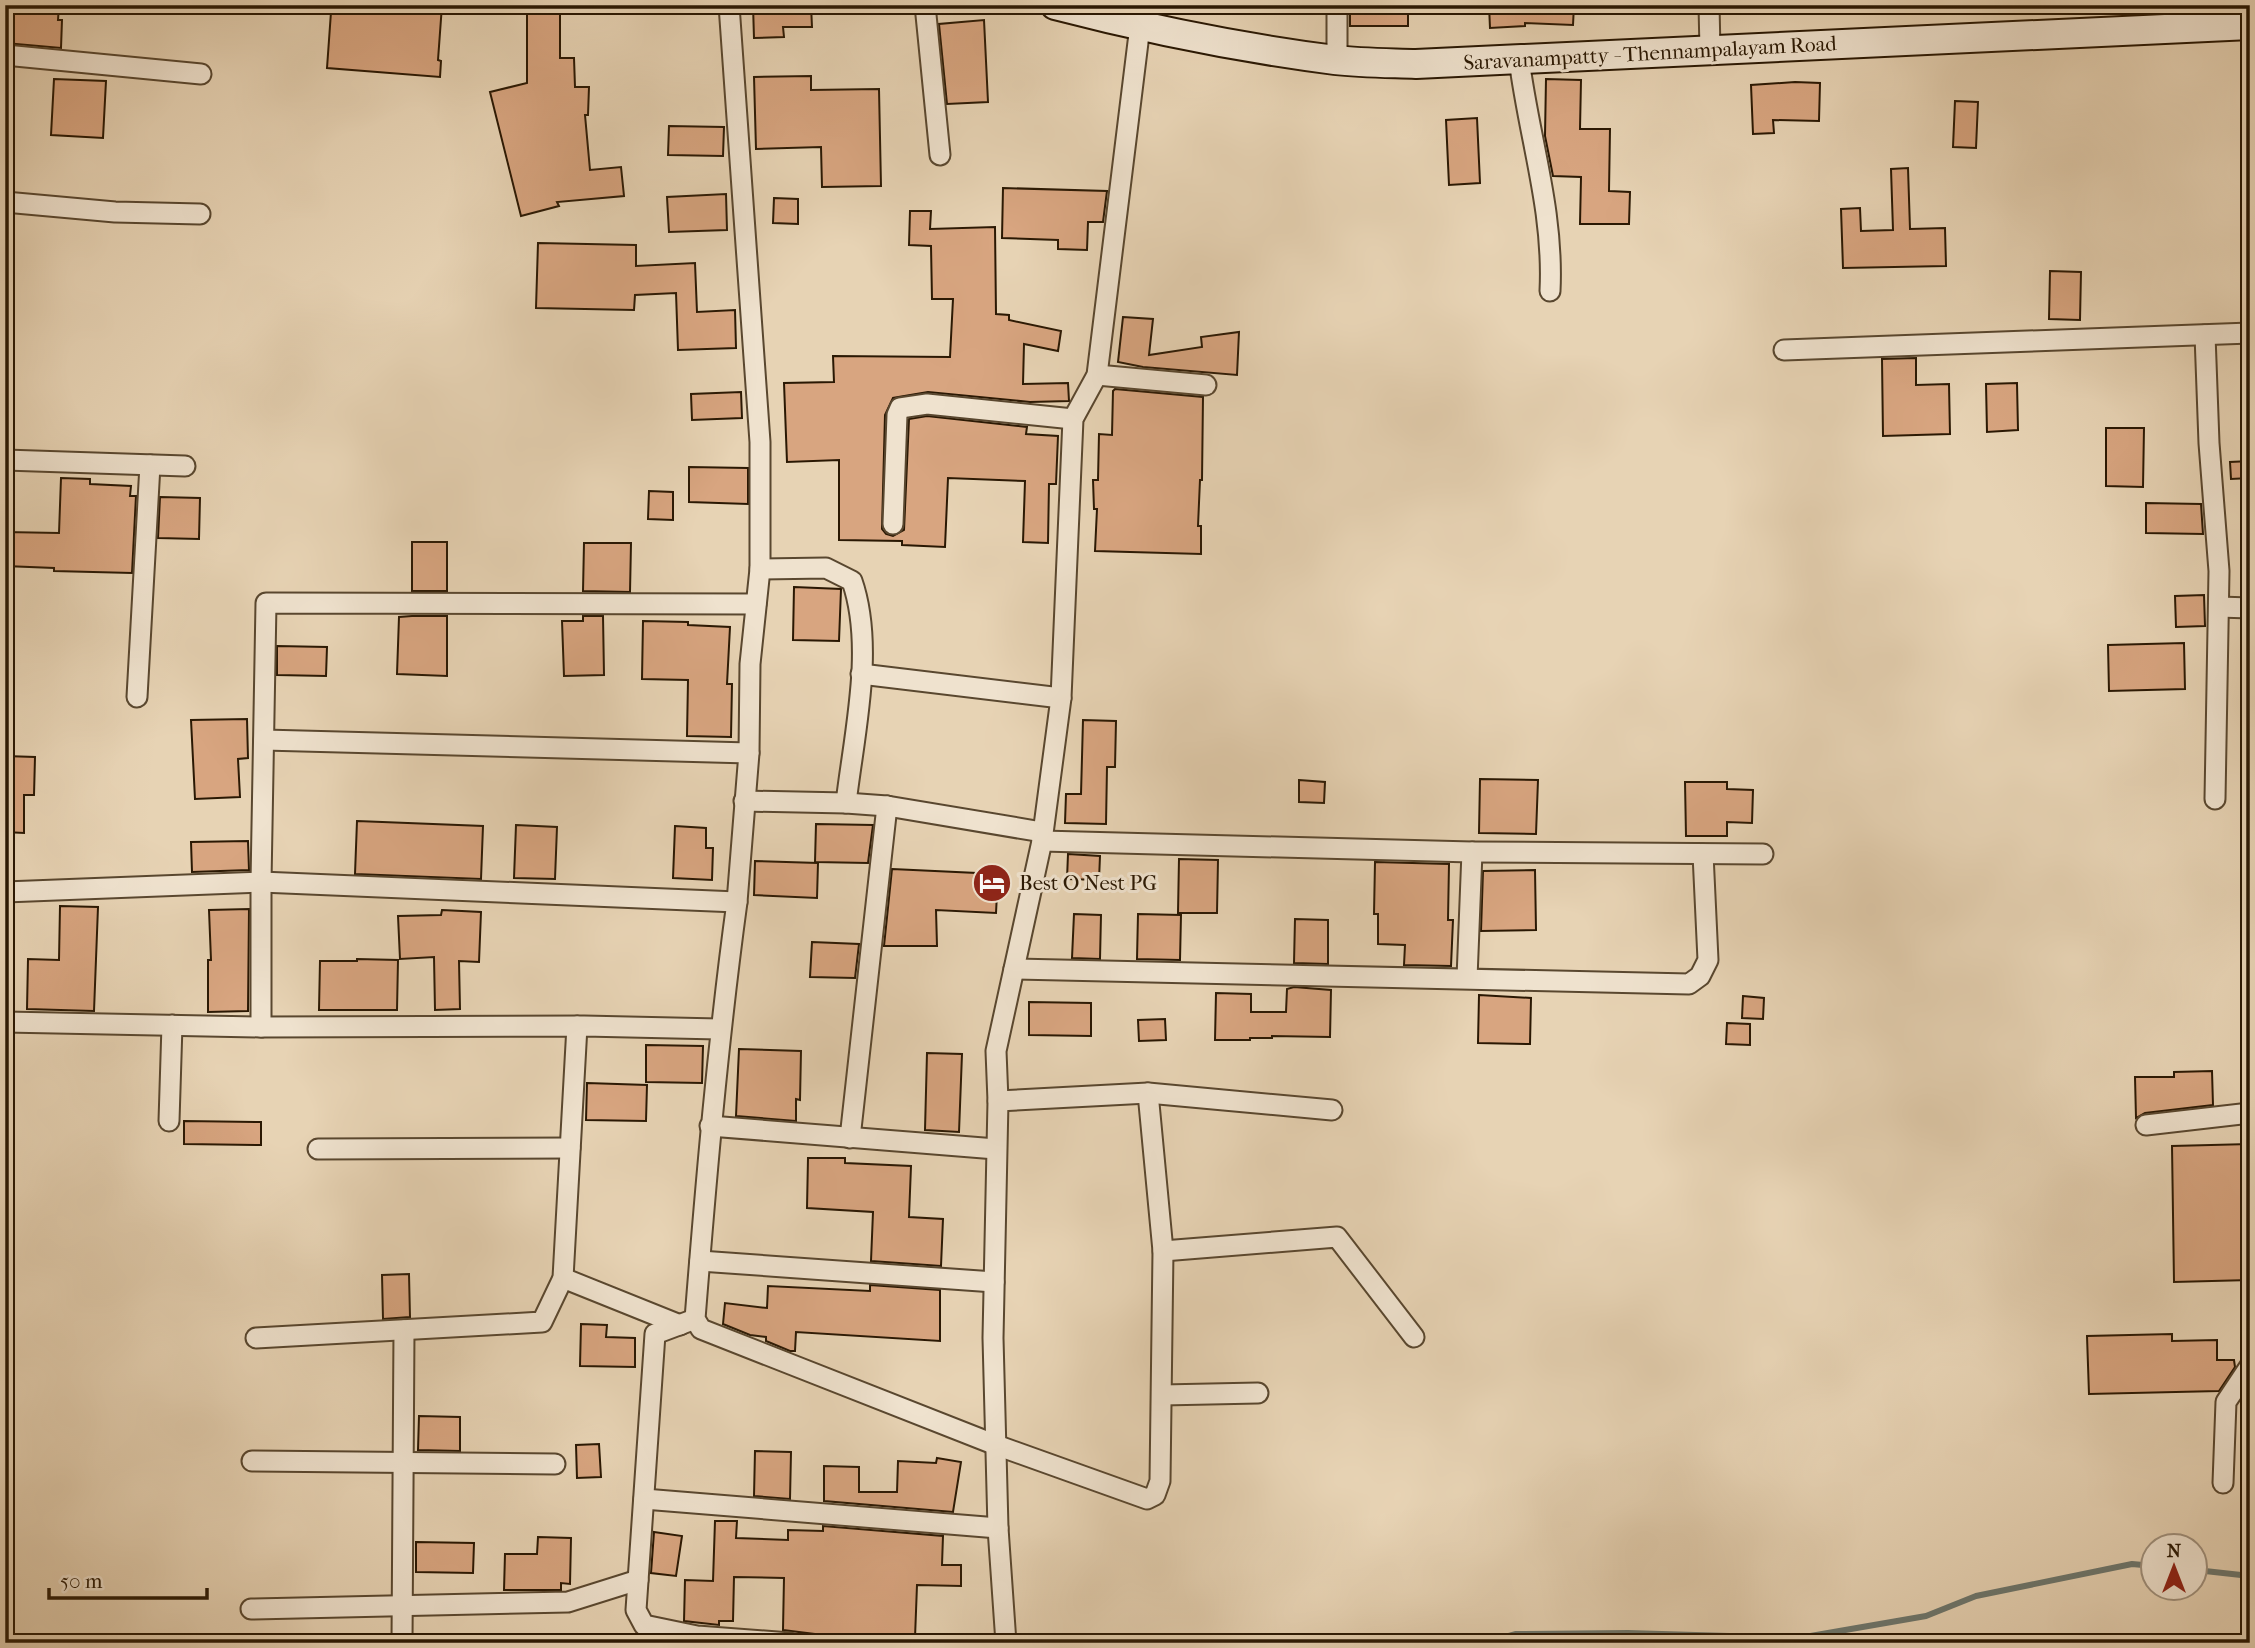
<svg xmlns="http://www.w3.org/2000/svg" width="2255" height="1648" font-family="'IM FELL French Canon',serif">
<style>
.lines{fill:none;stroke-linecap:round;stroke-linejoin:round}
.stream{stroke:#6d776e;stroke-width:6}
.building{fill:#d8a580;stroke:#2a1803;stroke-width:2}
.street-casing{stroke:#59472f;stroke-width:23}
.secondary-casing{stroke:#2a1803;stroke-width:32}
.street{stroke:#efe2ce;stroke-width:19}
.secondary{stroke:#efe2ce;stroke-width:28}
.labels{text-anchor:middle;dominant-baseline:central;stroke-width:6;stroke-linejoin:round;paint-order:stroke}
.street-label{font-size:21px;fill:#2a1803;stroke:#efe2ce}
.poi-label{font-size:21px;fill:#2a1803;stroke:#efe2ce;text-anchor:start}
</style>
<rect width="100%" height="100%" fill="#e7d3b4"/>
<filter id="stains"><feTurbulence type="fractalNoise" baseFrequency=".00286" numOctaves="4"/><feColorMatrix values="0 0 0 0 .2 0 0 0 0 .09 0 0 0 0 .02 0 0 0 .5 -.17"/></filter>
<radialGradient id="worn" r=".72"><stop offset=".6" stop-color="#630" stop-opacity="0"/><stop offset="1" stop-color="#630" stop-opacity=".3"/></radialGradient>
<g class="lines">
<g class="stream">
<path d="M2196,1570L2250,1576"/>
<path d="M1484,1643L1516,1634L1628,1633L1799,1638L1926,1616L1976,1596L2132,1564L2154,1566"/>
</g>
</g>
<g class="building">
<path d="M5,5H59L58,20H62L61,48L5,43Z"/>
<path d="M336,5H442L438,60L441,61L440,77L327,68L331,12H335Z"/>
<path d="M527,5H560V58H574L575,87H589L588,115H585L590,170L621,167L624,196L557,202L559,206L521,216L490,92L527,83Z"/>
<path d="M753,5H811L812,27H783L784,37L754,38Z"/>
<rect x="1350" y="5" width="58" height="21"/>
<path d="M1489,5H1574L1573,25L1525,23V26L1490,28Z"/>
<path d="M984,20L988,102L947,104L939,24Z"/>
<path d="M811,76V90L879,89L881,186L822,187L821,147L756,149L754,77Z"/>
<path d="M54,79L106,81L103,138L51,135Z"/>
<path d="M1546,79L1581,80L1580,129H1610L1609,191L1630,192L1629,224H1580L1581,177L1553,176L1545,136Z"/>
<path d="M1795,82L1820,83L1819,121L1773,120L1774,133L1753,134L1751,85Z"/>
<path d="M1955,101L1978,102L1976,148L1953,147Z"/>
<path d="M1477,118L1480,183L1449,185L1446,120Z"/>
<path d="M669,126L724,127L723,156L668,155Z"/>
<path d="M1908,168L1910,229L1945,228L1946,266L1843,268L1841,209L1860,208L1861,231L1893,230L1891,169Z"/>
<path d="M1003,188L1107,191L1103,222H1088L1087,250L1058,249V240L1002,238Z"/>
<path d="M726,194L727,230L669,232L667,197Z"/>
<path d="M774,198L798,199V224L773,223Z"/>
<path d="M910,211H931L930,229L995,227L996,314L1009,315V320L1061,331L1058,351L1024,344L1023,384L1068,383L1069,401L1030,402L928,392L893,398L885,415L882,529L886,534L893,536L904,530L909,419L927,416L1027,427L1026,434L1058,436L1056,484H1049L1048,543L1023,542L1025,481L948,478L945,547L902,545V541L839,540V460L787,462L784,383L834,382L833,356L950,357L953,299H932L931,246L909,245Z"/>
<path d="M538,243L636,245V266L695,263L697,312L735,310L736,348L678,350L676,293L635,295L634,310L536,308Z"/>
<path d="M2050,271L2081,272L2080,320L2049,319Z"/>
<path d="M1123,317L1153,319L1149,355L1202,347L1201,337L1239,332L1237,375L1143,367L1118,362Z"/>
<path d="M1916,358V385L1949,384L1950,434L1883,436L1882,359Z"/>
<path d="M2017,383L2018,430L1987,432L1986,384Z"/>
<path d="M1115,389L1203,397L1202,480H1200L1198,526H1201V554L1095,551L1097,509H1094L1093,480H1098L1099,434L1112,435L1113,391Z"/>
<path d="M741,392L742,418L692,420L691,394Z"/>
<path d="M2106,428H2144L2143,487L2106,486Z"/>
<path d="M2250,461V478L2231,479L2230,462Z"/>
<path d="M689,467L748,468V504L689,502Z"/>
<path d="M61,478L90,479V484L131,486L130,496H136L132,573L54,571V568L5,566V532L59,533Z"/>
<path d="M649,491L673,492V520L648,519Z"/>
<path d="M160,497L200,498L199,539L158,538Z"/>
<path d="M2146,503L2201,504L2203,534L2146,533Z"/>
<rect x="412" y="542" width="35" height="49"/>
<path d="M584,543H631L630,592L583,591Z"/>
<path d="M794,587L841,589L839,641L793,640Z"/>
<path d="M2204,595L2205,626L2176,627L2175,596Z"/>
<path d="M412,616H447V676L397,674L399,617Z"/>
<path d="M583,616H603L604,675L564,676L562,621H583Z"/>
<path d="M643,621L688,622V625L730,627L727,684H732L731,737L687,736L688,680L642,679Z"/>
<path d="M2184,643L2185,689L2109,691L2108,645Z"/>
<path d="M277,646L327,647L326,676L277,675Z"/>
<path d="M247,719L248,758L238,759L240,797L195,799L191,720Z"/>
<path d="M1083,720L1116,721L1115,767H1107L1106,824L1065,823L1066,794H1081Z"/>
<path d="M5,756L35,757L34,795H24V833L5,832Z"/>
<path d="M1480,779L1538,780L1536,834L1479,833Z"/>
<path d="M1299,780L1325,782L1324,803L1299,802Z"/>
<path d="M1685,782H1727V789L1753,790L1752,823L1727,822V836H1686Z"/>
<path d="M357,821L483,826L481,879L355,874Z"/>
<path d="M816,824L873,825L868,863L815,862Z"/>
<path d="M516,825L557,827L555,879L514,878Z"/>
<path d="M675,826L706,828V848H713L712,880L673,878Z"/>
<path d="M248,841L249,870L192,872L191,842Z"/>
<path d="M1068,854L1100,856L1099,880L1067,879Z"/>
<path d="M1179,859L1218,860L1217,913H1178Z"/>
<path d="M755,861L818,863L817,898L754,895Z"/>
<path d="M1375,862L1449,864L1448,920H1453L1451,966L1404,965L1405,945L1378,944V914H1374Z"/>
<path d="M892,869L998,874L996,913L936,910L937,946H884Z"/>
<path d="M1535,870L1536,930L1481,931L1483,871Z"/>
<path d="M60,906L98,907L94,1011L27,1009L28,959L59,960Z"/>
<path d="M249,909L248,1011L208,1012V960H211L209,910Z"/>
<path d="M442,910L481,912L479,962L459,961L460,1009L435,1010L434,957L400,959L398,916L441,915Z"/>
<path d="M1074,914L1101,915L1100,959L1072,958Z"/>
<path d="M1138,914L1181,915L1180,960L1137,959Z"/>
<path d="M1295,919L1328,920V964L1294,963Z"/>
<path d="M812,942L859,944L855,978L810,977Z"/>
<path d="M357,959L398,960L397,1010H319L320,961H357Z"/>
<path d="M1294,987L1331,990L1330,1037L1272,1036V1038H1250V1040H1215L1216,993L1251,994V1012H1286L1287,989Z"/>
<path d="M1479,995L1531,998L1530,1044L1478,1043Z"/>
<path d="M1743,996L1764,998L1763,1019L1742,1018Z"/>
<path d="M1029,1002L1091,1003V1036L1029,1035Z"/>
<path d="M1165,1019L1166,1040L1139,1041L1138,1020Z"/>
<path d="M1727,1023L1750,1024V1045L1726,1044Z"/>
<path d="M646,1045L703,1046L702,1083L646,1082Z"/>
<path d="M739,1049L801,1051L800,1100L796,1099V1121L736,1116Z"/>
<path d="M927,1053L962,1054L959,1132L925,1130Z"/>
<path d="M2212,1071L2213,1105L2145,1113L2136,1118L2135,1077H2174V1072Z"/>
<path d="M587,1083L647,1085L646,1121L586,1120Z"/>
<path d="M184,1121L261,1122V1145L184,1144Z"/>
<path d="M2250,1144V1280L2174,1282L2172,1146Z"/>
<path d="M808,1158H845V1163L911,1166L909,1217L943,1219L941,1266L871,1261L873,1212L807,1208Z"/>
<path d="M409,1274L410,1317L383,1319L382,1275Z"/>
<path d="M870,1285L940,1290V1341L796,1332L795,1351H790L766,1341V1337L750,1335L723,1324L725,1303L767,1308L768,1286L870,1291Z"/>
<path d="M581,1324L607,1325L606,1337L635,1338V1367L580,1366Z"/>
<path d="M2172,1334V1341L2217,1340V1360H2234L2235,1367L2219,1391L2089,1394L2087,1336Z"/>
<path d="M419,1416L460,1417V1451L418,1450Z"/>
<path d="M599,1444L601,1477L577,1478L576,1445Z"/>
<path d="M755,1451L791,1452L790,1499L754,1496Z"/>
<path d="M937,1458L961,1462L953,1512L824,1501V1466L859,1467V1492H897L898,1461L936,1463Z"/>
<path d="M715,1521H737L736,1538L788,1540V1530L823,1531V1526L943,1536L942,1565H961V1586L917,1585L915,1638L823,1635L783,1630L784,1578L734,1577L733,1621H719V1625L684,1621L685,1580L713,1581Z"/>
<path d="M654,1532L682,1536L676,1576L651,1573Z"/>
<path d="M538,1537L571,1538L570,1584L561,1583V1590H504L505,1554H537Z"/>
<path d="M416,1542L474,1543L473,1573L416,1572Z"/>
</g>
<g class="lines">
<g class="street-casing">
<g id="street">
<path d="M925,5L940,155"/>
<path d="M1147,5L1148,28"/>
<path d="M1337,5V60"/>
<path d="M1709,5L1710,50"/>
<path d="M5,55L201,74"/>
<path d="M1519,59C1529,138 1554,210 1550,291"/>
<path d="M5,202L115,212L200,214"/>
<path d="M2205,335L2209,443L2219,571L2215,799"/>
<path d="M1784,350L2250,333"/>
<path d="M1097,375L1206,385"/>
<path d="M5,460L185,466"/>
<path d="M893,524L897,415L900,408L927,404L1073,419"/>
<path d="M760,569L826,568L852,581C875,647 854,734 846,803"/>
<path d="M2219,607L2250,608"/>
<path d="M861,674L1061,698"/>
<path d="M137,697L150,465"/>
<path d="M264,740L749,753"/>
<path d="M744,801L846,803L887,806L1042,832"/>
<path d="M1042,841L1472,852L1763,854"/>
<path d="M5,892L261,882L737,902L749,753L750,664L760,569V442L729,5"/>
<path d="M737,902C718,1041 706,1180 695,1319L701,1329L996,1445L1147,1499L1155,1495L1160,1481L1163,1251L1148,1093"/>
<path d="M1014,969L1689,984L1700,976L1708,960L1703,854"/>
<path d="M1467,978L1472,852"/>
<path d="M5,1022L261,1027L584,1026L719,1029"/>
<path d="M261,1027V882L266,603L756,604"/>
<path d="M998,1101L1148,1093L1332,1110"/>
<path d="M169,1121L172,1025"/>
<path d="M2146,1125L2250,1113"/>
<path d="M710,1126L996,1149"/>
<path d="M850,1138L887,806"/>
<path d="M318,1149L570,1148"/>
<path d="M1163,1251L1337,1237L1414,1337"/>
<path d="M700,1261L994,1282"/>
<path d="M563,1278L680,1325"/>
<path d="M695,1319L655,1334L636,1610L644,1625L697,1636L790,1643"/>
<path d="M256,1338L542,1322L563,1278L577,1026"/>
<path d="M1162,1395L1258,1393"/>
<path d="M252,1461L555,1464"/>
<path d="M2223,1483L2226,1402L2250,1366"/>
<path d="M644,1499L998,1528"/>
<path d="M251,1609L568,1602L638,1580"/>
<path d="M402,1643L404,1330"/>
<path d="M1006,1643L998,1528L993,1338L998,1101L996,1051L1042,841L1061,698L1073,419L1097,375L1140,26"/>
</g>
</g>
<g class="secondary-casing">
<path id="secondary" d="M1055,5C1147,29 1241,48 1335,60C1361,63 1389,63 1416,64L2250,25"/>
</g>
<use href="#street" class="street"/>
<use href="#secondary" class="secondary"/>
</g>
<defs>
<g id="hotel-disc" transform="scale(2.0125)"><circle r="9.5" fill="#8f2418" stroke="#efe2ce"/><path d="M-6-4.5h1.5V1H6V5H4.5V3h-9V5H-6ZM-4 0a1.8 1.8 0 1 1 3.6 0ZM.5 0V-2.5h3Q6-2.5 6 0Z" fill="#fff"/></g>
</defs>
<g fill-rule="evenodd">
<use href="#hotel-disc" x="992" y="883"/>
</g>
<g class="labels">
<g class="street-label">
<text transform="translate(1650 53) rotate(-3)">Saravanampatty - Thennampalayam Road</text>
</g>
<g class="poi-label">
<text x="1019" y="883">Best O Nest PG</text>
</g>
</g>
<rect width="2255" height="1648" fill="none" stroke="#e7d3b4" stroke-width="28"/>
<rect x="7" y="7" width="2241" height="1634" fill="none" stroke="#2a1803" stroke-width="3.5"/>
<rect x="14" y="14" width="2227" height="1620" fill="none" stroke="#2a1803" stroke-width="2"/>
<g transform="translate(2174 1567)"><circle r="33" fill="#efe2ce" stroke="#a0917d" stroke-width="2"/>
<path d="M0-5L12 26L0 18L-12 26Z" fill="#8f2418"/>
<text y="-10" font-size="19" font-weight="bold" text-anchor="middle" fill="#2a1803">N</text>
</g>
<path d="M49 1588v10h158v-10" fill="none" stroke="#2a1803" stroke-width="3.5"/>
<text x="60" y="1588" font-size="21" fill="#2a1803" stroke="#efe2ce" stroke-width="5" paint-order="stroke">50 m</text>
<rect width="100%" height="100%" filter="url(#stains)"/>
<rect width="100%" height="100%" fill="url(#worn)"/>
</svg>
